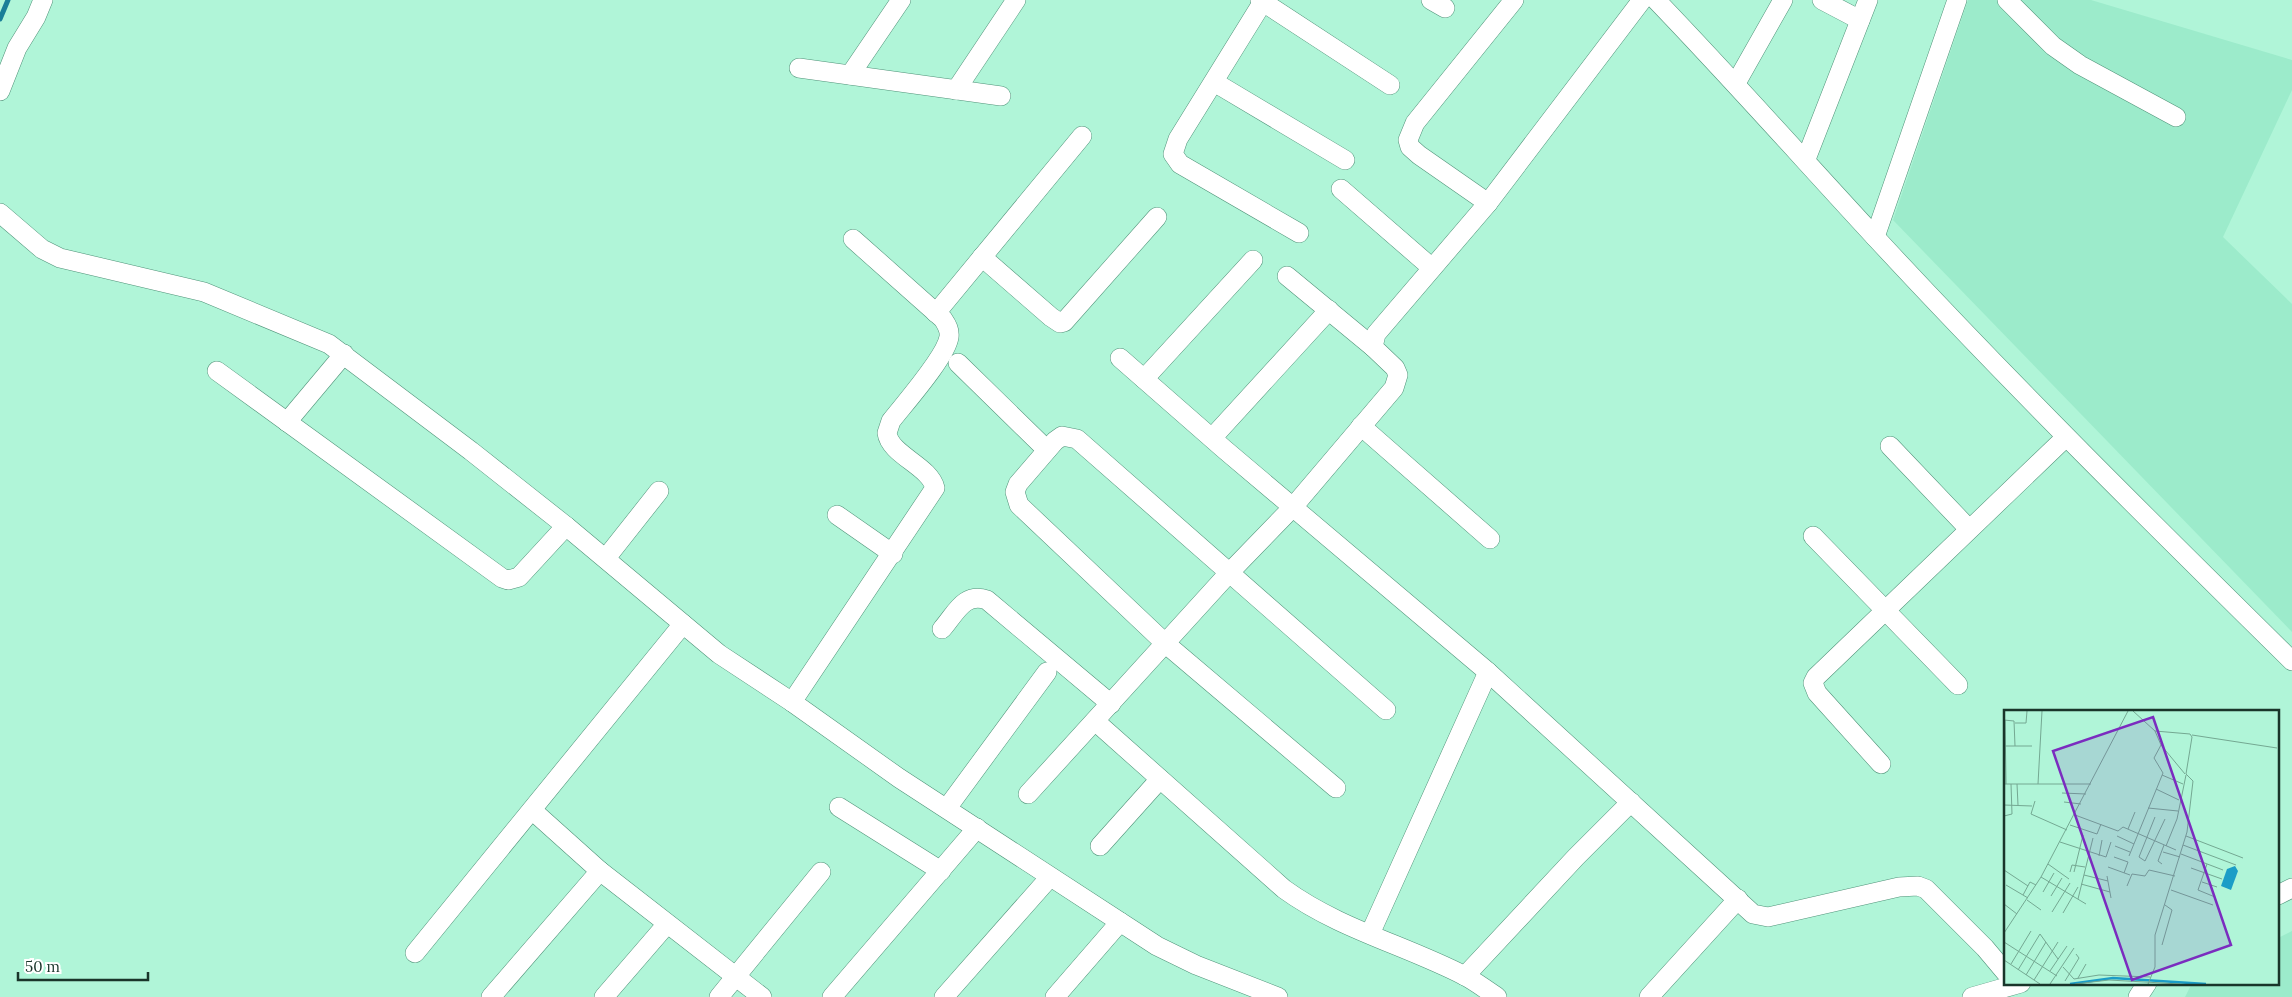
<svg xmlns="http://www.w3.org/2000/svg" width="2292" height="997" font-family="Lora,serif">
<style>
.built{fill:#9cebcb}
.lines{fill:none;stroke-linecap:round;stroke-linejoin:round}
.stream{stroke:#1a7e98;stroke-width:5}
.minor-casing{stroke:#509379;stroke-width:20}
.minor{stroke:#fff;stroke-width:19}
.inset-river{fill:none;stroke:#1b9dc7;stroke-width:2.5}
.inset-road{fill:none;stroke:#74a892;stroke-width:1}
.view{fill:#7b2cbf;fill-opacity:0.15;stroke:#7b2cbf;stroke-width:2.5}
.inset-edge{fill:none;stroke:#19352a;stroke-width:2.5}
</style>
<rect width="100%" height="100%" fill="#b0f5d8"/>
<g class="built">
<path d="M1968,0H2091L2292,60V90L2223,237L2292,304V632L1893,220Z"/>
<path d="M2292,931V997H2185L2192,983H2278V938Z"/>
</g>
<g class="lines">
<path class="stream" d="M0,19L8,0"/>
<g class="minor-casing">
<g id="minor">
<path d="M1260,0L1390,85"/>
<path d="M1264,0L1178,139L1173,154L1180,164L1299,233"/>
<path d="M1431,0L1445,8"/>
<path d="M1656,0C1731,78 1802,158 1875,237C2010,383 2151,522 2292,661"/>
<path d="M1822,0L1860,20"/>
<path d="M2007,0L2053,46L2080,65L2176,117"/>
<path d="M799,68L1001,96"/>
<path d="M850,75L901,0"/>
<path d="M1214,82L1345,160"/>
<path d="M1736,83L1783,0"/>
<path d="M956,90L1016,0"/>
<path d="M0,91L17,48L36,17L43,0"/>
<path d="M1806,159L1868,0"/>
<path d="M1341,189L1432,268"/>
<path d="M1488,203L1419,155L1410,147L1408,140L1415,123L1514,0"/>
<path d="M0,213L42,249L60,258L204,292L329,344L471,451L566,526L719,654L792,702L899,778L1157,946L1196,965L1278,997"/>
<path d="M1875,237L1957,0"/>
<path d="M982,257L1051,317L1060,323L1064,322L1157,217"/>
<path d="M1287,276L1373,347"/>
<path d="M936,313L1082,136"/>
<path d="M1120,358L1224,449L1488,672L1753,914L1768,917L1899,887L1918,886L1926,889L1985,948L2006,973"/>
<path d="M958,363L1047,450"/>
<path d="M217,371L502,578L508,580L519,577L566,526"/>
<path d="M1144,379L1253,260"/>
<path d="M287,422L344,354"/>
<path d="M1361,426L1490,539"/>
<path d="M1212,438L1329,310"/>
<path d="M1890,446L1969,529"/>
<path d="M837,515L893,554"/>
<path d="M1813,536L1958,685"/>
<path d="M606,558L659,491"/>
<path d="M942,629C956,613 964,592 987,600L1111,704"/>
<path d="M792,702L935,488C930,466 890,455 887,433L891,421C905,403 946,357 949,337C950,330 947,325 943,319L853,239"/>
<path d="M1095,721L1284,889C1339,929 1405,945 1465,976C1476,982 1487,990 1497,997"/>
<path d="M1881,764L1817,693L1813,683L1816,677L2066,437"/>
<path d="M1336,788L1166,644L1019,505L1015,492L1018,484L1055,441L1062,436L1077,439L1386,710"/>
<path d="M1028,794L1229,573L1293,507L1394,388L1398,375L1395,368L1373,347L1376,334L1488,203L1642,0"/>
<path d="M839,807L941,871"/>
<path d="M947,808L1047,672"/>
<path d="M532,810L600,871"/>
<path d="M1100,846L1160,779"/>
<path d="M2278,895L2292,888"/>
<path d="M1370,934L1488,672"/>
<path d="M415,953L683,624"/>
<path d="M1465,976L1576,857L1631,802"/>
<path d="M491,997L600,871L762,997"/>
<path d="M604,997L667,924"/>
<path d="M719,997L821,872"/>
<path d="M832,997L977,828"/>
<path d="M944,997L1050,877"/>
<path d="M1055,997L1120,922"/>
<path d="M1649,997L1738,899"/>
<path d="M1972,997L2021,983"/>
<path d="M2138,997L2147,983"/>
</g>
</g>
<use href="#minor" class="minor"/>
</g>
<g transform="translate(2004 710)">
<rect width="275" height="275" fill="#b0f5d8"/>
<path d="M231,156L234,161L227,180L217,176L223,159Z" fill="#1b9dc7"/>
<path class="inset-river" d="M66,274L109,268L202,274"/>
<path class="inset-road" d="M129,1L151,21L186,24L188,27L182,64L189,71L183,122L151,225V257L144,274M0,10L10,11L11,36M1,10L2,74M11,13H22L23,1M151,21L157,35L181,64M188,25L273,38M1,36H28M158,65L179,74M0,74H87M13,74L14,95M34,74L38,1M152,79L175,90M58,83L82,84M31,91L27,104L63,120M60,92L77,94M0,95L28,96M144,98L174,101M71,105L114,121L119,117L172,140M0,106L8,104L7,74M151,107L135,147L141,151L161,109M66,115L93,124L97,114M124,119L131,102M113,126L130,134M182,126L239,148M56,132L102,147L107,132M179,135L232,155M111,136L126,142M162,136L173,109L182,65M159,142L176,147M177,144L219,160M95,146L98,130M125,146L159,63L150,48L157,35M110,147L124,152L120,163M44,154L65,169M158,154L154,151L160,135M203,154L194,180L211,187M104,157L126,165M187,158L218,169M0,160L24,176M66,162L68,155L81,157M70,162L79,125M80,165L104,171M103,166L107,188M37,167L82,194M198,172L213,177M77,174L106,182M2,175L24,188M123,176L128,164L141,166L145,160L171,166M167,180L209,195M39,182L50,163M19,185L26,172L32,175M47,186L58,168M74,189L89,128M23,190L37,200M0,194L13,204M48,202L66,173M59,203L74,177M0,223L37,167L124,1M0,232L53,266M158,235L168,200L161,195M0,250L36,274M7,254L27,221M59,257L70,269L95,265L146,267M14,260L36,224L54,249M46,261L63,236M22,265L42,232M74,268L82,254M30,270L54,232M61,271L75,248L72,244M46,274L70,238M71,274L105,270L176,274"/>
<path class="view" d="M149,7L227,235L128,270L49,41Z"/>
<rect width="275" height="275" class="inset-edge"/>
</g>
<path d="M18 972v8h130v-8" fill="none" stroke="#19352a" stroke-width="2.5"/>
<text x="25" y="972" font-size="15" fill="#19352a" stroke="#ffffff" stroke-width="4" paint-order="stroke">50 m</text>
</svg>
